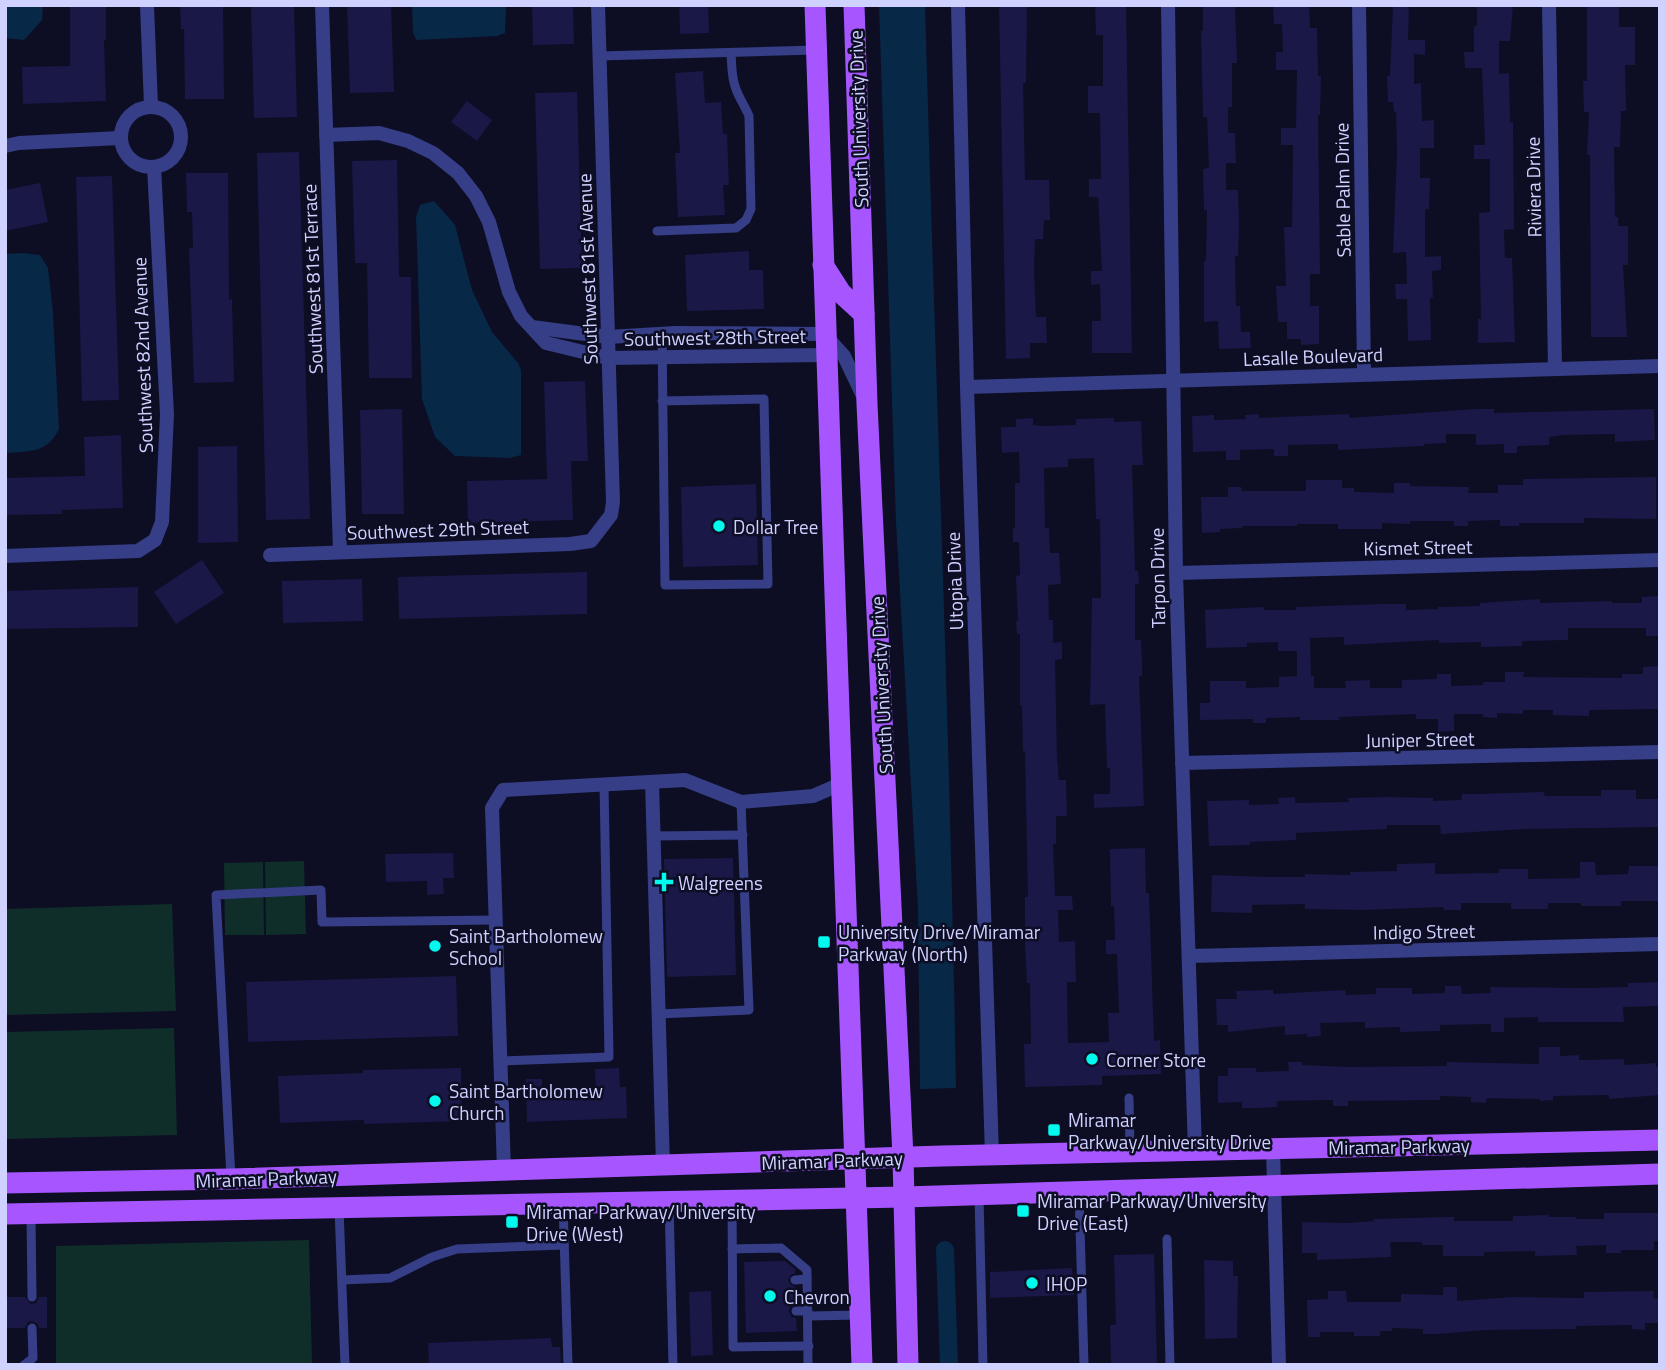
<svg xmlns="http://www.w3.org/2000/svg" width="1665" height="1370" font-family="'Titillium Web',sans-serif">
<style>
.green{fill:#0f2e29}
.water{fill:#082847}
.lines{fill:none;stroke-linecap:round;stroke-linejoin:round}
.canal{stroke:#082847;stroke-width:18}
.building{fill:#1a1846}
.lane{stroke:#353e86;stroke-width:9}
.street{stroke:#353e86;stroke-width:14}
.primary{stroke:#a756ff;stroke-width:21}
.poi-dot{fill:#00faee;stroke:#0d0d24;stroke-width:2.5}
.labels{text-anchor:middle;dominant-baseline:central;stroke-width:5;stroke-linejoin:round;paint-order:stroke}
.street-label{font-size:19px;fill:#cfd1ff;stroke:#0d0d24}
.poi-label{font-size:19px;fill:#cfd1ff;stroke:#0d0d24;text-anchor:start}
</style>
<rect width="100%" height="100%" fill="#0d0d24"/>
<g class="green">
<path d="M304,861L306,934L266,935L265,862Z"/>
<path d="M263,862L264,935H225L224,863Z"/>
<path d="M172,904L176,1011L5,1015V909Z"/>
<path d="M174,1028L177,1135L5,1139V1032Z"/>
<path d="M309,1240L312,1365H56V1246Z"/>
</g>
<g class="water">
<path d="M5,5H43L42,20L24,40L5,38Z"/>
<path d="M412,5H506L505,33L497,36L416,40L413,32Z"/>
<path d="M879,5H925C935,366 950,727 956,1088L920,1089L918,908L896,522Z"/>
<path d="M434,201L455,225L472,290L492,332L518,363L521,370V455L510,458L455,456L435,437L422,399L416,217L420,205Z"/>
<path d="M22,253L40,255L48,268L53,313L59,429C47,454 29,451 5,453V254Z"/>
</g>
<g class="lines">
<path class="canal" d="M945,1250L949,1365"/>
</g>
<g class="building">
<path d="M70,5H106V40H104L106,101L23,104L22,67L70,66Z"/>
<path d="M180,5H223L224,99H185L184,29H181Z"/>
<path d="M294,5L297,117L254,118L251,6Z"/>
<path d="M347,5H391L394,92L350,93Z"/>
<path d="M532,5H573L574,44L533,45Z"/>
<path d="M679,5H708L709,33L680,34Z"/>
<path d="M999,5H1027L1026,83H1023L1025,180H1049L1050,220H1044L1043,239H1035L1034,272L1036,317H1046L1047,343H1030V358L1006,359Z"/>
<path d="M1095,5H1126L1132,353H1092V321H1101L1100,284L1091,285V271H1102L1098,197H1089V179H1101L1100,113H1088V86H1103V35H1096Z"/>
<path d="M1203,5H1235L1237,63H1232V107H1228V133H1235L1236,163H1226V190H1238L1239,225L1238,256H1235L1236,306H1240L1241,332H1250L1251,348L1219,349L1218,321L1204,322V261H1206L1207,210H1204L1203,169L1209,168L1207,117H1203L1201,31H1203Z"/>
<path d="M1273,5H1309L1310,28H1317L1318,76H1321L1320,115H1318L1320,274H1310V306H1319V344L1301,345V339H1287V322H1278L1276,286H1286L1284,227H1292L1293,145H1281V128H1296L1297,70H1276V52H1283L1282,24H1274Z"/>
<path d="M1393,5H1409L1408,40H1425V55L1414,54V84L1421,83L1422,121L1434,120V148H1420V178H1430L1429,209H1425V257L1441,256V270L1432,271L1433,298H1430L1431,340L1408,341L1407,299H1396L1395,284H1407L1406,252L1393,253L1397,153L1396,112H1394L1393,102H1388L1387,76H1390Z"/>
<path d="M1477,5H1513L1510,41H1499V74L1509,73L1510,123L1513,122L1514,229L1504,230L1505,258H1512L1515,342L1478,343V319H1481L1479,213L1490,212V159H1474V145H1485L1482,68H1465L1464,52H1474V26H1477Z"/>
<path d="M1587,5H1619V27H1635V65H1625L1626,111H1621L1620,147H1614L1615,217H1618V226H1628V265H1623L1627,337H1591L1590,155H1587L1589,112H1584L1583,81H1587Z"/>
<path d="M703,71L705,103L721,102L723,134H727L729,185H723L725,215L678,217L675,153H680L675,73Z"/>
<path d="M577,92L582,268L540,269L535,93Z"/>
<path d="M467,101L492,120L477,141L451,122Z"/>
<path d="M299,152L310,519L266,520L257,153Z"/>
<path d="M397,160L399,277H411L412,378H369L367,263H355L352,161Z"/>
<path d="M186,173H228L229,300L232,299L234,382L194,383L189,248H193L192,212H187Z"/>
<path d="M112,176L119,400L82,401L76,177Z"/>
<path d="M40,183L48,222L5,231V190Z"/>
<path d="M749,251V270H763L764,309L687,311L685,255Z"/>
<path d="M585,381L588,461H571L573,520L468,523L467,481L547,479L544,382Z"/>
<path d="M402,409L404,514H362L360,410Z"/>
<path d="M1476,409H1494V413L1654,409L1655,440L1615,442V434L1563,435L1549,437V445L1517,446V453H1504V444L1476,445V434H1446V443L1424,444V446L1338,450V444L1288,445V456H1274V449L1240,450V460H1226V451L1193,452L1192,416L1214,415V420L1246,419L1245,415L1259,414V418L1349,414V418Z"/>
<path d="M1033,418V425L1045,426L1076,425V419L1114,418V422L1141,421L1143,465H1132L1135,571H1138L1139,584H1135V640H1141L1142,663V676H1139L1144,806L1094,808V794H1110V768H1107L1105,704L1090,705L1092,598H1101L1100,519H1096L1094,458L1068,459V467L1044,468L1045,528H1049L1050,553H1059L1061,584L1048,585L1049,620H1053V643L1062,642V659L1055,660L1057,758L1059,780H1066L1067,816H1056V844H1053L1055,896H1072L1073,910H1058L1059,942L1075,941L1076,982H1067L1068,1043L1109,1042L1108,1013H1119L1117,954H1106V940H1115L1114,906H1111L1110,849L1145,848L1146,893H1149L1154,1041L1160,1040L1161,1074L1102,1076V1085L1025,1087L1024,1044H1031L1030,983H1027L1025,943V897H1028L1025,751H1023L1022,705H1020V634H1017L1016,621H1018L1016,576L1020,575L1019,542H1013V528H1015V483H1020L1019,452L1002,453L1001,427H1016V419Z"/>
<path d="M121,435L123,508L62,510V514L5,515V478L85,476L84,437Z"/>
<path d="M237,446L238,542L198,543V447Z"/>
<path d="M1656,477V519L1584,518V523H1519V526H1500V520L1468,521V526H1454V521H1410V524L1382,523V529H1338V524H1297V526H1242V528L1220,529V532L1202,533L1201,497H1228V487H1241L1242,491H1306V480H1342V488H1354V492L1394,493V483H1410V486L1469,487L1468,493H1498V485H1523V479Z"/>
<path d="M756,484L758,565L683,567L681,487Z"/>
<path d="M202,560L224,593L176,624L154,592Z"/>
<path d="M587,572V614L399,619L398,577Z"/>
<path d="M362,579L363,621L283,623L282,581Z"/>
<path d="M138,587V627L5,629V591Z"/>
<path d="M1659,596L1660,636H1646V628H1568V640L1522,641V646L1481,647V642L1439,643V640L1344,645V637L1310,638L1311,676H1314V688H1346L1345,681L1370,680V688H1402V680L1437,679V674H1451V686L1483,685V682H1505V672H1524L1523,677L1622,678V674H1643V667L1660,666V709L1589,710V716L1553,715V710H1523V714L1497,713V718L1483,717V714H1454V731L1438,732V719H1416V714L1339,717V720H1300V717L1266,718V723H1253V719L1200,720V703H1210V681H1246V688L1279,687V677L1297,676V651H1278V642L1247,643V647L1206,648L1205,610L1263,607L1264,610H1296V607L1381,604H1406V610L1438,609V607L1480,606V603L1540,599V603L1612,601V603H1642V597Z"/>
<path d="M1601,790H1636V799H1660V827L1525,829L1441,834L1440,825H1387V829L1296,833V840L1250,842V845L1209,846L1207,801L1249,800V805L1279,804L1278,798L1295,797V803L1349,802L1348,798L1386,797L1433,798V801L1462,800V794H1478L1544,792L1545,796H1601Z"/>
<path d="M453,853L454,878H443L444,894L427,895V881L386,882L385,854Z"/>
<path d="M733,858L736,975L667,977L664,859Z"/>
<path d="M1580,862H1595L1596,875L1628,874L1629,866H1660V901H1621V906H1581V903H1548V909H1511V903H1461V910H1444L1443,907L1363,910L1305,909V904L1252,905V913L1211,912L1212,875L1268,877H1305V874L1350,875V872L1397,871V864L1435,863V874L1499,873V869H1528V879L1580,878Z"/>
<path d="M456,976L458,1036L248,1042L246,982Z"/>
<path d="M1660,982V1006L1623,1007L1624,1022H1538V1017L1504,1018V1032H1491V1024L1440,1025V1031L1400,1032V1027L1365,1028V1022L1320,1023L1321,1036L1307,1037V1034L1285,1035V1026L1228,1032V1025H1217L1216,999H1237L1236,991L1273,990V994L1345,990L1346,995L1376,994V988H1412V994L1445,993V986H1461L1462,994L1491,993L1490,987L1584,988L1628,987V983Z"/>
<path d="M1539,1047H1560V1056L1579,1055V1060L1624,1059V1065L1656,1063V1067H1660V1095L1609,1099V1095L1553,1096V1100L1540,1101V1099L1487,1098L1486,1103L1471,1102V1097L1440,1096V1100L1348,1101V1106H1333V1100L1277,1101V1107L1257,1108H1242V1102L1218,1103V1076H1228V1068H1256V1072L1289,1071L1288,1062H1302V1065L1349,1067L1447,1066V1062L1539,1064Z"/>
<path d="M461,1068L462,1121L364,1124V1120L280,1123L278,1076L363,1073V1070Z"/>
<path d="M619,1068L620,1087H626L627,1118L527,1122L526,1079H542V1089L596,1088L595,1069Z"/>
<path d="M1604,1213H1660V1241H1654V1250H1621V1253H1606V1245L1576,1246L1577,1255L1535,1256V1251L1484,1252V1256H1443V1245H1422V1242H1390L1391,1257L1317,1260V1253H1302V1222L1349,1223L1374,1221V1219L1447,1217H1454V1221H1513V1216L1549,1215V1217H1576V1219H1604Z"/>
<path d="M1154,1254L1157,1365H1111L1110,1325H1116L1114,1255Z"/>
<path d="M1204,1260L1233,1261V1276H1238L1237,1338L1205,1339Z"/>
<path d="M785,1261L795,1269V1273L791,1275L788,1280L790,1284L795,1287L796,1304L790,1307L789,1312L792,1317L796,1318L797,1331L746,1333L744,1262Z"/>
<path d="M1072,1268L1074,1295L990,1298V1272Z"/>
<path d="M1443,1287H1457V1301L1513,1297L1584,1298V1292L1654,1291L1653,1298L1660,1299V1323H1645V1330L1632,1329V1325L1576,1326V1329L1485,1330L1438,1334H1423V1329L1392,1328V1331H1380V1336H1354V1332H1320V1337H1308L1307,1300L1328,1299V1291H1346L1347,1302H1401V1294L1443,1295Z"/>
<path d="M711,1291L713,1355L691,1356L689,1292Z"/>
<path d="M5,1297H25L31,1304L36,1303L39,1297H47V1328H39L38,1324L32,1321L28,1322L25,1328H5Z"/>
<path d="M551,1338L552,1347H560L561,1365H429L428,1343Z"/>
</g>
<g class="lines">
<g class="lane">
<path d="M600,56L815,50"/>
<path d="M657,231L736,228L746,220L751,209L749,116C745,106 739,98 736,89C731,77 732,65 731,53"/>
<path d="M662,333L665,585L768,584L764,399L662,401"/>
<path d="M653,836L743,835"/>
<path d="M659,1014L749,1010L741,802"/>
<path d="M500,1061L609,1057L604,784"/>
<path d="M1129,1098L1130,1152"/>
<path d="M231,1178L216,895L321,890L322,922L496,920"/>
<path d="M1079,1192L1084,1365"/>
<path d="M979,1195L983,1365"/>
<path d="M732,1201L733,1347L809,1346"/>
<path d="M669,1202L673,1365"/>
<path d="M563,1204L568,1365"/>
<path d="M339,1208L345,1365"/>
<path d="M31,1215L32,1297"/>
<path d="M1167,1239L1170,1365"/>
<path d="M732,1249L781,1248L807,1270L808,1365"/>
<path d="M342,1280L390,1278L432,1257L457,1249L564,1245"/>
<path d="M795,1280L807,1279"/>
<path d="M796,1311H808"/>
<path d="M808,1316L860,1315"/>
<path d="M24,1365L33,1358L32,1328"/>
</g>
<g class="street">
<path d="M147,5L151,106"/>
<path d="M322,5L340,551"/>
<path d="M958,5L967,387L992,1155"/>
<path d="M1168,5L1176,573L1195,1150"/>
<path d="M1359,5L1364,374"/>
<path d="M1549,5L1555,369"/>
<circle cx="151" cy="137" r="30"/>
<path d="M326,135L379,133L408,141L433,153L458,173L476,196L489,222L509,292L521,316L546,343L608,358L825,355"/>
<path d="M5,146L19,143L120,138"/>
<path d="M532,327L608,337L675,333L824,334L844,356L864,398"/>
<path d="M967,387L1660,366"/>
<path d="M270,555L570,544L591,541L611,515L613,502L598,5"/>
<path d="M5,556L138,551L155,540L162,522L167,414L154,167"/>
<path d="M1176,573L1660,560"/>
<path d="M1182,763L1660,752"/>
<path d="M652,782L663,1166"/>
<path d="M1189,956L1660,944"/>
<path d="M1273,1149L1279,1365"/>
<path d="M504,1170L492,808L503,790L685,780L741,802L813,796L843,783"/>
</g>
<g class="primary">
<path d="M815,5C827,459 849,911 862,1365"/>
<path d="M854,5L867,404L903,1157L908,1365"/>
<path d="M823,265L841,293L864,314"/>
<path d="M5,1183L231,1179L942,1156L1660,1140"/>
<path d="M5,1214L904,1197L1660,1174"/>
</g>
</g>
<g class="poi-dot">
<circle cx="719" cy="526" r="7"/>
<path d="M660.5 871.5h7v7h7v7h-7v7h-7v-7h-7v-7h7z"/>
<rect x="817" y="935" width="14" height="14" rx="3.5"/>
<circle cx="435" cy="946" r="7"/>
<circle cx="1092" cy="1059" r="7"/>
<circle cx="435" cy="1101" r="7"/>
<rect x="1047" y="1123" width="14" height="14" rx="3.5"/>
<rect x="1016" y="1204" width="14" height="14" rx="3.5"/>
<rect x="505" y="1215" width="14" height="14" rx="3.5"/>
<circle cx="1032" cy="1283" r="7"/>
<circle cx="770" cy="1296" r="7"/>
</g>
<g class="labels">
<g class="street-label">
<text transform="translate(858 119) rotate(-92)">South University Drive</text>
<text transform="translate(1533 187) rotate(-91)">Riviera Drive</text>
<text transform="translate(1342 190) rotate(-91)">Sable Palm Drive</text>
<text transform="translate(587 269) rotate(-92)">Southwest 81st Avenue</text>
<text transform="translate(312 279) rotate(-92)">Southwest 81st Terrace</text>
<text transform="translate(715 337) rotate(-1)">Southwest 28th Street</text>
<text transform="translate(142 355) rotate(-92)">Southwest 82nd Avenue</text>
<text transform="translate(1313 356) rotate(-2)">Lasalle Boulevard</text>
<text transform="translate(438 529) rotate(-2)">Southwest 29th Street</text>
<text transform="translate(1418 547) rotate(-1)">Kismet Street</text>
<text transform="translate(1157 578) rotate(-91)">Tarpon Drive</text>
<text transform="translate(954 581) rotate(-92)">Utopia Drive</text>
<text transform="translate(881 685) rotate(-93)">South University Drive</text>
<text transform="translate(1420 739) rotate(-1)">Juniper Street</text>
<text transform="translate(1424 931) rotate(-1)">Indigo Street</text>
<text transform="translate(1399 1146) rotate(-1)">Miramar Parkway</text>
<text transform="translate(832 1160) rotate(-2)">Miramar Parkway</text>
<text transform="translate(266 1178) rotate(-2)">Miramar Parkway</text>
</g>
<g class="poi-label">
<text x="733" y="526">Dollar Tree</text>
<text x="678" y="882">Walgreens</text>
<text x="838" y="931">University Drive/Miramar<tspan x="838" dy="22">Parkway (North)</tspan></text>
<text x="449" y="935">Saint Bartholomew<tspan x="449" dy="22">School</tspan></text>
<text x="1106" y="1059">Corner Store</text>
<text x="449" y="1090">Saint Bartholomew<tspan x="449" dy="22">Church</tspan></text>
<text x="1068" y="1119">Miramar<tspan x="1068" dy="22">Parkway/University Drive</tspan></text>
<text x="1037" y="1200">Miramar Parkway/University<tspan x="1037" dy="22">Drive (East)</tspan></text>
<text x="526" y="1211">Miramar Parkway/University<tspan x="526" dy="22">Drive (West)</tspan></text>
<text x="1046" y="1283">IHOP</text>
<text x="784" y="1296">Chevron</text>
</g>
</g>
<rect width="1665" height="1370" fill="none" stroke="#cfd1ff" stroke-width="14"/>
</svg>
